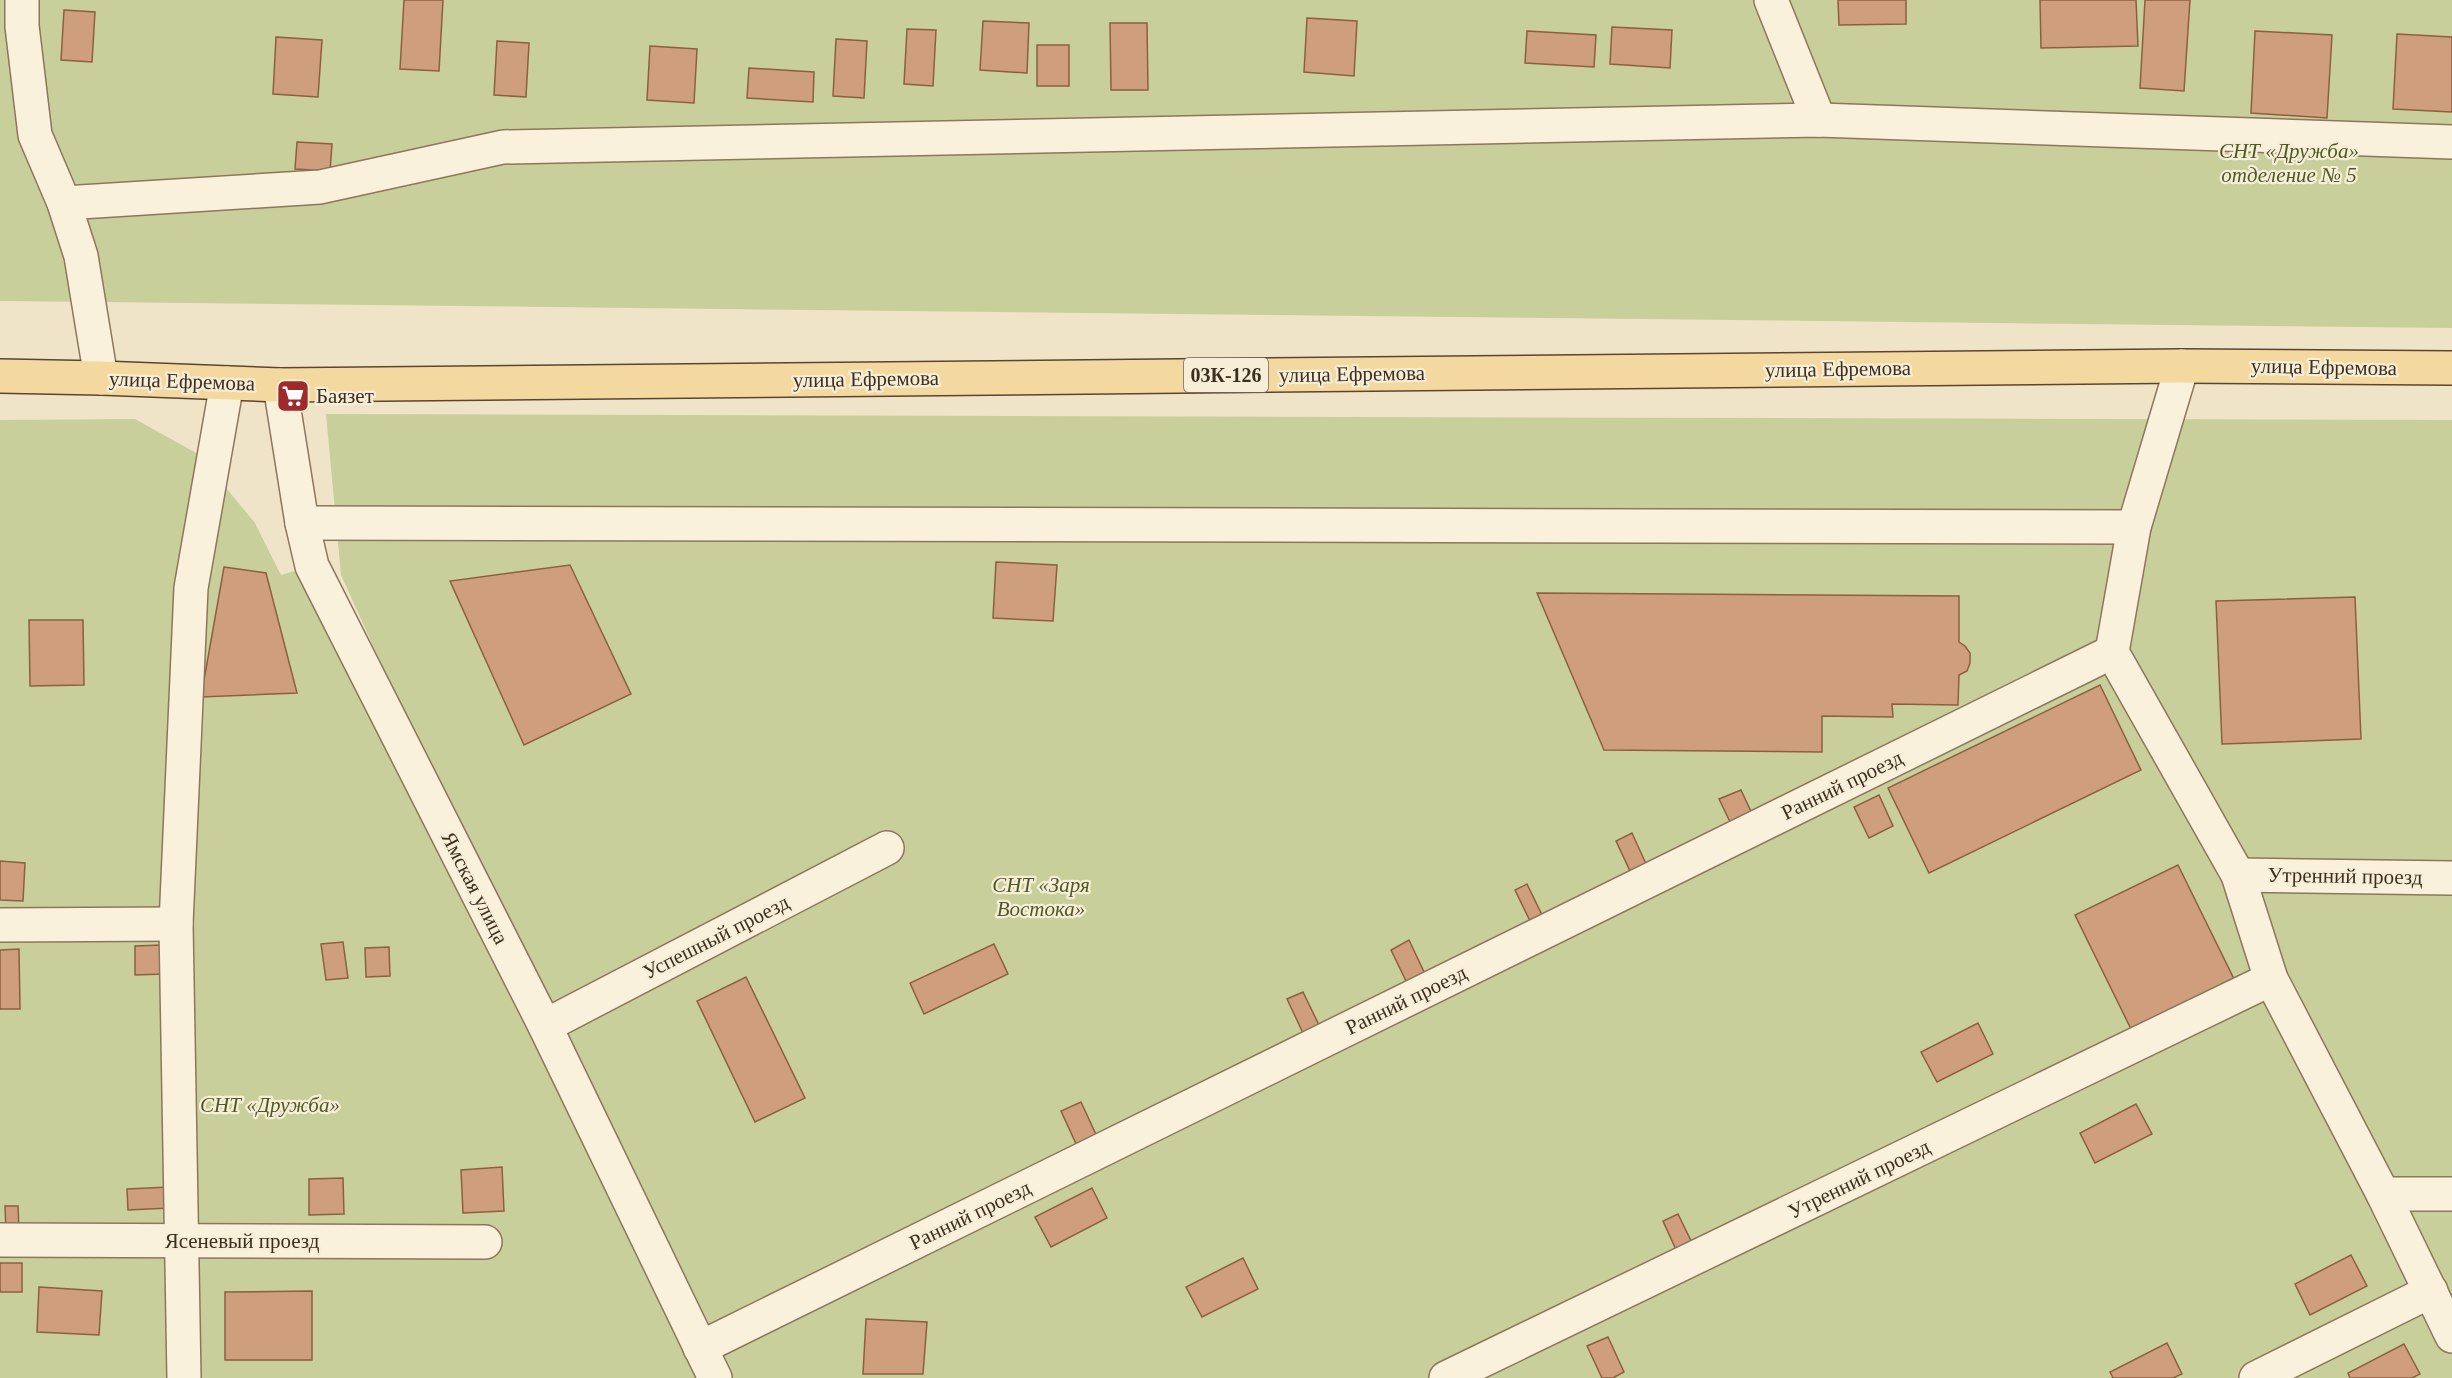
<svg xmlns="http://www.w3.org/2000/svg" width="2452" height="1378" font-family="Georgia,serif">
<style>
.green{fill:#c9cf9b}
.building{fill:#cf9f7d;stroke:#8d5f41;stroke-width:1.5}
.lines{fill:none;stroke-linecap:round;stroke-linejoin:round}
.minor-casing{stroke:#8d765c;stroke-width:36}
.major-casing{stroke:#5b4430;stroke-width:36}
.minor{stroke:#faf1dc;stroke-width:33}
.major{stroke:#f3d9a0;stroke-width:33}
.labels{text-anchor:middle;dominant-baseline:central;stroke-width:4.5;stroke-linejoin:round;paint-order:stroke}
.shield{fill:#f7eed8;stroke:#756857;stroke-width:1.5}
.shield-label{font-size:20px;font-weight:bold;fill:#3d2e20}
.park-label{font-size:21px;font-style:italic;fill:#4d5a26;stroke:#f7eed8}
.street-label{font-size:21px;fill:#3d2e20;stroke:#f7eed8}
.poi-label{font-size:21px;fill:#3d2e20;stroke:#f7eed8;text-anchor:start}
</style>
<rect width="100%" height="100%" fill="#f0e4c8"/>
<g class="green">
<path d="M0,0H2452V328L0,301Z"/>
<path d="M326,414L2452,420V1378H715L545,1026L341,575Z"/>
<path d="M135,419L198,454L255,523L281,575L305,568L702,1378H0V420Z"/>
</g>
<g class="building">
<path d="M404,0H443L439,71L400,69Z"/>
<path d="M1838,0H1906V24L1839,25Z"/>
<path d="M2040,0H2136L2138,46L2041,48Z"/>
<path d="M2145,0H2190L2184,91L2140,88Z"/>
<path d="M64,10L95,12L92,62L61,60Z"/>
<path d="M1307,18L1357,21L1354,76L1304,72Z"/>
<path d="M983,21L1029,23L1027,73L980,70Z"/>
<path d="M1110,23H1147L1148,90H1111Z"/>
<path d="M1612,27L1672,30L1670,68L1610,64Z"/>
<path d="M907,29L936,30L933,86L904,84Z"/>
<path d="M1527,31L1596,35L1594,67L1525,63Z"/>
<path d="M2255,31L2332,35L2327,118L2251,113Z"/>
<path d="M2397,34L2452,37V112L2393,109Z"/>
<path d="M276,37L322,40L318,97L273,94Z"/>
<path d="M836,39L867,41L864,98L833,96Z"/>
<path d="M497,41L529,43L526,97L494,95Z"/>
<rect x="1037" y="45" width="32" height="41"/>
<path d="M650,46L697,49L694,103L647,100Z"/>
<path d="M749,68L814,72L813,102L747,98Z"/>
<path d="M297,142L332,144L330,171L295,169Z"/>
<path d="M996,562L1057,565L1053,621L993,618Z"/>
<path d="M570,565L631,694L524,745L450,581Z"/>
<path d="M224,567L266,573L297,693L201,697Z"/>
<path d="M1537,593L1959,596V642L1965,646L1970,653V663L1967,671L1959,675L1958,705L1892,704L1893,717L1822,716V752L1604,750Z"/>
<path d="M2355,597L2361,739L2222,744L2216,601Z"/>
<path d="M29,620H83L84,685L30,686Z"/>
<path d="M2100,685L2141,770L1929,873L1888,788Z"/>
<path d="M1741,790L1754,818L1733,828L1719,799Z"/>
<path d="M1879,795L1893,826L1869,838L1854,807Z"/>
<path d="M1632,833L1647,866L1631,873L1616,841Z"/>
<path d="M0,861L25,863L23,901L0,900Z"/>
<path d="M2178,865L2234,979L2131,1029L2075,915Z"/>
<path d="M1527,884L1543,917L1531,923L1515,890Z"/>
<path d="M1409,940L1425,974L1407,983L1391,950Z"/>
<path d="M343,942L348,978L326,980L321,944Z"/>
<path d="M994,944L1008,974L924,1014L910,983Z"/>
<path d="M162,945L163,974L135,975V946Z"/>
<path d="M389,947L390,976L366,977L365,948Z"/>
<path d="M19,949L20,1009H0V950Z"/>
<path d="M746,977L805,1098L755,1122L697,1001Z"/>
<path d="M1303,992L1319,1025L1303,1033L1287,999Z"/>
<path d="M1978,1023L1993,1054L1937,1082L1921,1052Z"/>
<path d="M1081,1102L1098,1139L1078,1148L1061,1111Z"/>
<path d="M2136,1104L2152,1134L2095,1163L2080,1133Z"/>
<path d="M502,1167L504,1211L463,1213L461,1170Z"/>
<path d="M343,1178L344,1214L309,1215V1179Z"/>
<path d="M169,1187V1208L128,1210L127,1189Z"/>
<path d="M1092,1188L1107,1218L1051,1247L1035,1217Z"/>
<path d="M5,1206H18L19,1230L6,1231Z"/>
<path d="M1678,1214L1694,1247L1678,1254L1663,1221Z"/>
<path d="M2351,1255L2367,1286L2310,1315L2295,1284Z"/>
<path d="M1243,1258L1258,1289L1202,1317L1186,1287Z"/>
<rect x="0" y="1263" width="22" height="29"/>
<path d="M39,1287L102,1291L99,1335L37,1332Z"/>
<path d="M312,1291V1360H225V1292Z"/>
<path d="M866,1319L927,1322L923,1374H863Z"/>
<path d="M1608,1337L1624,1372L1613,1378H1602L1587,1346Z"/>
<path d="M2167,1343L2182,1374L2173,1378H2113L2110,1372Z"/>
<path d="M2404,1344L2420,1374L2412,1378H2350L2348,1373Z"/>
</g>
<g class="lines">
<g class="minor-casing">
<g id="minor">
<path d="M22,0V26L35,135L64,203L81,256L101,378"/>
<path d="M1771,0L1819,120"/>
<path d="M64,203L320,187L503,147L1819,120L2452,142"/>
<path d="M2182,366L2134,527L2112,652L2238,875L2271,979L2383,1194L2452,1336"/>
<path d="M280,385L302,523L312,566L545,1026L715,1378"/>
<path d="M302,523L2134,527"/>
<path d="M2238,875L2452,878"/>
<path d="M0,925L176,924"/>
<path d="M545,1026L887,848"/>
<path d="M2383,1194H2452"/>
<path d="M0,1240L485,1242"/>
<path d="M700,1348L2112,652"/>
<path d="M184,1378L176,924L191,588L227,383"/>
<path d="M1446,1378L2271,979"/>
<path d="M2256,1378L2431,1291"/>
</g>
</g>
<g class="major-casing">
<path id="major" d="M0,376L101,378L280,385L2182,366L2452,368"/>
</g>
<use href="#minor" class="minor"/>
<use href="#major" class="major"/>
</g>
<defs>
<g id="supermarket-square" transform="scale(1.725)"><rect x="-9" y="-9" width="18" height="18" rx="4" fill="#9e2a2b" stroke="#f7eed8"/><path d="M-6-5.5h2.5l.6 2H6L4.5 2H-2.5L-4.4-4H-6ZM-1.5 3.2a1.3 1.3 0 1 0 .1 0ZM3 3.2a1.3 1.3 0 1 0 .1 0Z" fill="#fff"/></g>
</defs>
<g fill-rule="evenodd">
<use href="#supermarket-square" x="293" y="396"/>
</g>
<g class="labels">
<rect class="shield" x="1184" y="358" width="84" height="34" rx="4.5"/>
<g class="shield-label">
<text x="1226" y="375">03К-126</text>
</g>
<g class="park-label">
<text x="2289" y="151">СНТ «Дружба»<tspan x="2289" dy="24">отделение № 5</tspan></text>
<text x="1041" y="885">СНТ «Заря<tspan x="1041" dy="24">Востока»</tspan></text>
<text x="270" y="1105">СНТ «Дружба»</text>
</g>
<g class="street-label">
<text transform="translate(2324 367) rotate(1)">улица Ефремова</text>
<text transform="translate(1838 369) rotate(-1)">улица Ефремова</text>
<text transform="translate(1352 374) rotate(-1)">улица Ефремова</text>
<text transform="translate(866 379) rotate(-1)">улица Ефремова</text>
<text transform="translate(182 381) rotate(2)">улица Ефремова</text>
<text transform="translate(1842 785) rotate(-26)">Ранний проезд</text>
<text transform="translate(2345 876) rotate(1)">Утренний проезд</text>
<text transform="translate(475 888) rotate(63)">Ямская улица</text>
<text transform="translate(716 937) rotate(-27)">Успешный проезд</text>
<text transform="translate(1406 1000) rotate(-26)">Ранний проезд</text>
<text transform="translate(1859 1179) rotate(-26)">Утренний проезд</text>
<text transform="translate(970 1215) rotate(-26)">Ранний проезд</text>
<text x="242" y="1241">Ясеневый проезд</text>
</g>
<g class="poi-label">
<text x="316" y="396">Баязет</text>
</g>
</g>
</svg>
